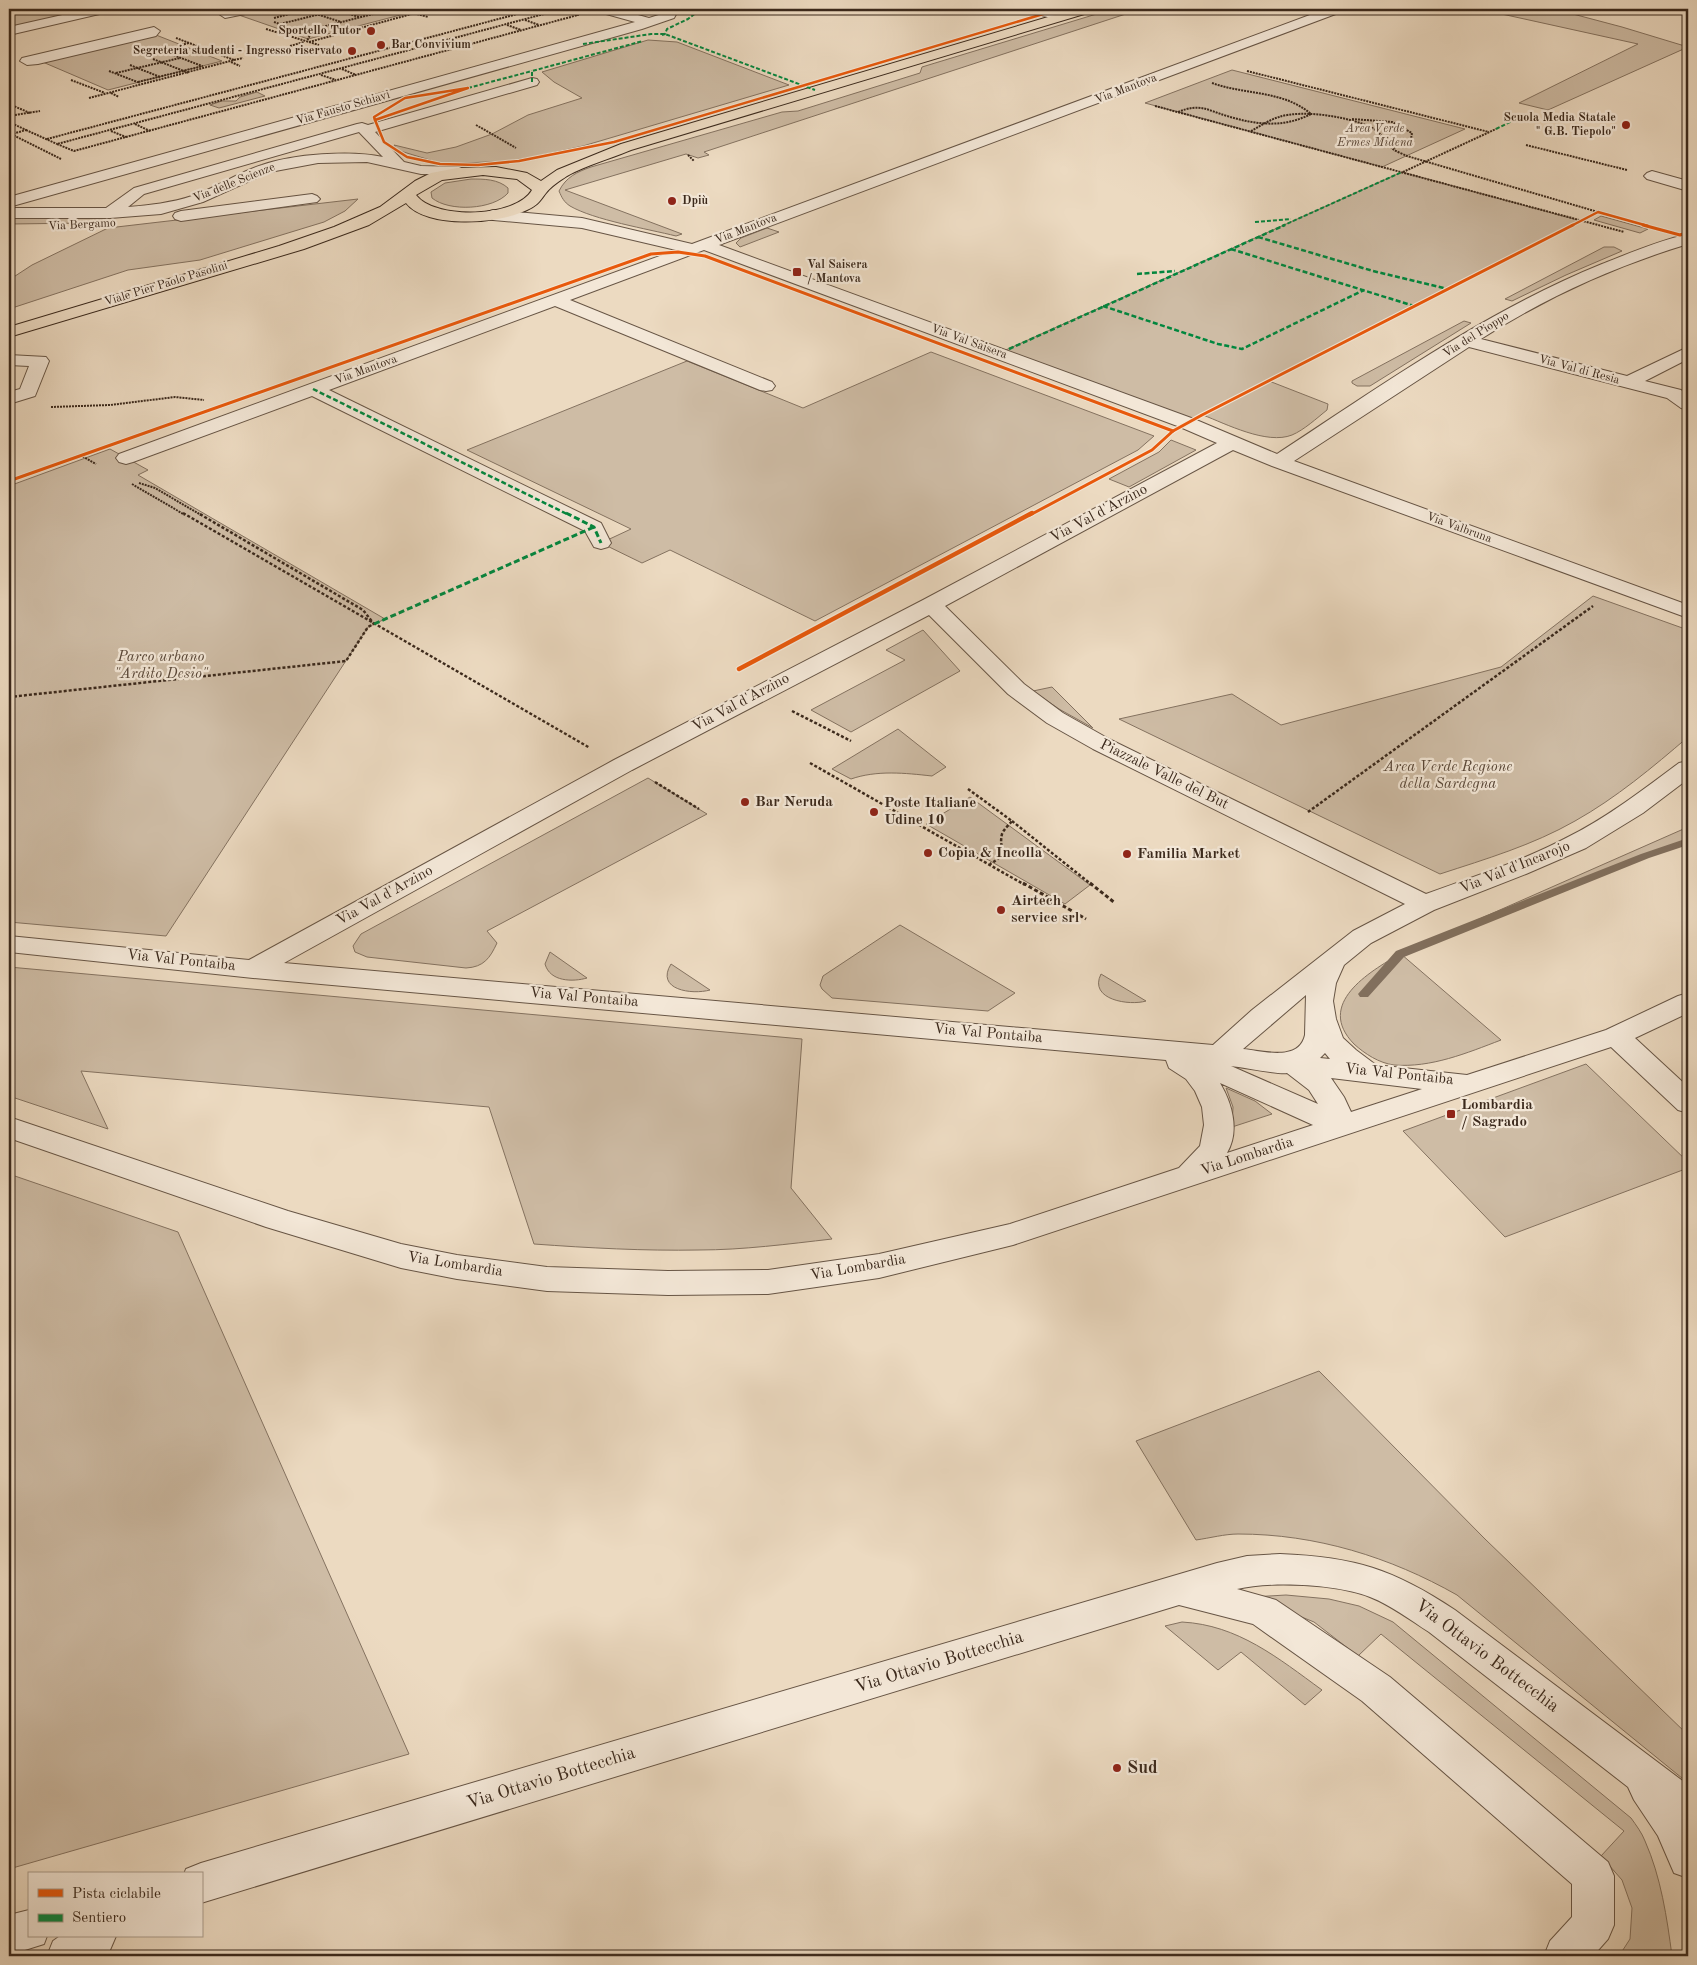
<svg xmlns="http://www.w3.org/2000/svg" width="1697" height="1965" font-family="'Old Standard TT',serif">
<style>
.green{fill:#cebca5;stroke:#847260}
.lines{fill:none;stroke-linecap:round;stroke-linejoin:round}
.stream{fill:#816f5d;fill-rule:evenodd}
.minor-casing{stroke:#675545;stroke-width:2}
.major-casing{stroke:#3b291c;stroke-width:2}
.path-far2{stroke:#3b291c;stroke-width:2;stroke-dasharray:2 1;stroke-linecap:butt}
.path-far1{stroke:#3b291c;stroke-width:2.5;stroke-dasharray:3 2;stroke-linecap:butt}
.path{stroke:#3b291c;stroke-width:3;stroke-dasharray:4 2.5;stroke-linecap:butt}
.minor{fill:#f3e7d7;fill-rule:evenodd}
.major{fill:#ecdac1;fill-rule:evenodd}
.quiet-far2{stroke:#00873e;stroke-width:2;stroke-dasharray:4 2;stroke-linecap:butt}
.quiet-far1{stroke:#00873e;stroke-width:2.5;stroke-dasharray:5 2.5;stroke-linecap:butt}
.quiet{stroke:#00873e;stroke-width:3;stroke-dasharray:6 3;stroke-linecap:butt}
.cycleway-far2-casing{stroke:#f3e7d7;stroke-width:4.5}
.cycleway-far1-casing{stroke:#f3e7d7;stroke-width:5}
.cycleway-casing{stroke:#f3e7d7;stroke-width:7}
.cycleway-far2{stroke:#e8590c;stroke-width:2.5}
.cycleway-far1{stroke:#e8590c;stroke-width:3}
.cycleway{stroke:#e8590c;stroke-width:4.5}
.poi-dot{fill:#8f2418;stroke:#f3e7d7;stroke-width:2}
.labels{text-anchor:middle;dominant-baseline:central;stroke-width:4.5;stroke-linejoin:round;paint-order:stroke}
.far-poi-label{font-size:12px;font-weight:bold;fill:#3b291c;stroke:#f3e7d7;text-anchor:end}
.far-street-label{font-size:12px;fill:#3b291c;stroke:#f3e7d7}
.far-park-label{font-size:12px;font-style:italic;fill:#584637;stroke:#f3e7d7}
.street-label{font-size:15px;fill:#3b291c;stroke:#f3e7d7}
.park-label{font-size:15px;font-style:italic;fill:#584637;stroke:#f3e7d7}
.poi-label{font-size:15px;font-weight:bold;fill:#3b291c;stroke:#f3e7d7;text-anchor:start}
.near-street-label{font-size:18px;fill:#3b291c;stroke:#f3e7d7}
.near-poi-label{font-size:18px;font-weight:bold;fill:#3b291c;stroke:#f3e7d7;text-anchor:start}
</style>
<rect width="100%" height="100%" fill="#ecdac1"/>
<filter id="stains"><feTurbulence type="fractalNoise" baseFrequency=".004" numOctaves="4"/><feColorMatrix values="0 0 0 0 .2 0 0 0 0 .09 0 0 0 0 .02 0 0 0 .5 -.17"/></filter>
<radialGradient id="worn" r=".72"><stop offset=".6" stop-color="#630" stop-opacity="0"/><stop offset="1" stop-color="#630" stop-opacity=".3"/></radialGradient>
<g class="green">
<path d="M9,9H97L9,29Z"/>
<path d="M251,9H401L412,12L308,39L233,13Z"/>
<path d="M1113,9H1141L704,152L709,155L698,158L686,154L565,190L682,234L676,236C648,229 594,220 570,206C564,202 562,198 559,191C566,177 577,172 591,167L782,112L798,111L920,73L922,67Z"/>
<path d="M1479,9H1554L1622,27L1688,47L1548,110L1519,103L1638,44Z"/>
<path d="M151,33L222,61L108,90L38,60Z"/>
<path d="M648,40L677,42L789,85L583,146L533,157L509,161L443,164L397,150L394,145L427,153L456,147L492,134L528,115L582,98L554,82L542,72Z"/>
<path d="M1232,70L1465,129L1382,167L1145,103Z"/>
<path d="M257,92L265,96L219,108L210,105L222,101H236L240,97Z"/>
<path d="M1402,172L1581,221L1269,381L1328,404L1327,410C1317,418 1304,430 1292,435C1267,445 1226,424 1203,415L1187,423L999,353Z"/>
<path d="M471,179C484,179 498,179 508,188V193C493,210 449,212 432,198L431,192L445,183Z"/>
<path d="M358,199L345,211L324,222L288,233L200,260L128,270L9,309V280L32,265L108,228Z"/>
<path d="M1601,216L1648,229L1640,233L1594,220Z"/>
<path d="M9,217L107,218L92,223L9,224Z"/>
<path d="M767,228L779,232L740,247L736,243L741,238Z"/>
<path d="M1604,247H1614L1622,251L1566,275L1512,301L1505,299Z"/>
<path d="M1464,321L1471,323L1370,386H1357L1352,383V381Z"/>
<path d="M931,352L1154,436L1138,450L815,621L670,550L642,563L601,543L631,529L467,450L687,361L803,408Z"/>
<path d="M1171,440L1196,450L1129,487L1109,479L1159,452Z"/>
<path d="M110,449L148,470L138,475L385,619L368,627L166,936L9,922V486Z"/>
<path d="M1593,596L1688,630V737C1653,767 1616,798 1575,821C1533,845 1486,859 1440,874L1119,719L1232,694L1281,725L1501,667Z"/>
<path d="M923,630L960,671L851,732L811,710L905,660L886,650Z"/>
<path d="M1052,687L1093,728L1059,709L1033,691Z"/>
<path d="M898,729L946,767L932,776C905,773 877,770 851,779L832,769Z"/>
<path d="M648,778L707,814L487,931L497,943C490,958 484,967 466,968L367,957L355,952L353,946L361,934Z"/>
<path d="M970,797L1090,885L1065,904L926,824Z"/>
<path d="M1688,827V839L1401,954L1501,1040C1467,1053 1431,1068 1394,1065C1379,1063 1365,1054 1354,1044C1315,1004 1369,972 1400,954Z"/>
<path d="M900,925L1015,993L988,1011L832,998L822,989L820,985L823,976Z"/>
<path d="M550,952L587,978C573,982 550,982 545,964Z"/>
<path d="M671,964L710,990C692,995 655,990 671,964Z"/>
<path d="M9,967L802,1039L791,1188L832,1239C788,1244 743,1250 699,1250C644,1251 589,1248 534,1244L489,1107L81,1071L108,1129L9,1096Z"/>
<path d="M1101,974L1146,1001C1130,1006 1088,1000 1101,974Z"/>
<path d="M1586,1064L1688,1162V1168L1505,1237L1403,1131Z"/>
<path d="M1226,1088L1255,1101L1272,1114L1232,1127L1233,1107Z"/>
<path d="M9,1174L178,1232L409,1754L9,1869Z"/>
<path d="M1319,1371L1485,1539L1688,1735V1783L1457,1595C1390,1557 1316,1534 1238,1534C1225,1534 1210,1538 1196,1540L1136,1441Z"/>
<path d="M1286,1595L1329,1599L1359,1606L1393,1622L1631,1818C1636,1825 1642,1833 1645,1841C1661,1877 1667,1918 1672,1956H1619L1630,1939L1632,1908L1622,1880L1601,1856L1624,1831L1381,1634L1358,1656L1314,1622L1252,1597Z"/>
<path d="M1182,1622C1238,1625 1278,1658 1322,1690L1305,1705L1241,1652L1218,1670L1165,1626Z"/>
</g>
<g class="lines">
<path class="stream" d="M1688,838V845L1649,858L1404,957L1368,997H1360L1358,994L1396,951L1641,854Z"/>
<g class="minor-casing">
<g id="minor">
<path d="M89,9H110L108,12L9,35V27Z"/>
<path d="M233,9H257L255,12L225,18L219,14L221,11Z"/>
<path d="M597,9H616L649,18L665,13L667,9H679L674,18L642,29L9,207V197L635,22L599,12Z"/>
<path d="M1021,9H1045L1066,13L1068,16L1062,20L1023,12Z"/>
<path d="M1326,9H1343L1341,12L719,245L1194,419L1277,454C1382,385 1486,311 1602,264C1630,253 1658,241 1688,234V244C1615,266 1545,298 1481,339L1627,376L1688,347V359L1645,381L1681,390L1688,396V410L1681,408L1667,398L1469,347L1294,461L1688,605V618L1272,466L1233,450L945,606L1024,684L1063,713L1109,739L1426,894C1473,877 1523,861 1568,837C1608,817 1644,789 1679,763L1688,761V779L1643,813L1586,848L1526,874L1434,910L1371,943L1344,965L1336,983L1333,1001L1336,1019L1343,1038L1356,1050L1376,1065L1467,1075L1606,1030L1678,996L1688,993V1013L1635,1038L1688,1087V1113L1678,1110L1611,1047L1013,1245L879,1278L768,1294L668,1295L547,1291L457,1279L401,1268L266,1227L9,1138V1117L288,1211L401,1244L457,1255L547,1267L668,1271L768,1270L879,1254L1010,1224L1179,1168L1200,1146L1204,1125L1202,1107L1195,1091L1186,1079L1169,1068L1166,1060L253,978L9,952V936L249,960L614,760L923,600L1217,443L1180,427L704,250L570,300L772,382L775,386L772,390L766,391L760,390L555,306L329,390L601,523L611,543L608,547L601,549L594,547L585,531L312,396L133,462L126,464L119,462L116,458L119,454L676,250L582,228L493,220L487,218L485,215L487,212L493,210L582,218L692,244ZM929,615L1008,694L1047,723L1093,749L1405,904L1353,931L1252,1010L1213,1045L284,963L632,770ZM1306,995L1305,1035C1299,1062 1263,1051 1243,1049ZM1325,1053L1330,1059L1320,1058ZM1231,1066C1242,1067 1280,1075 1287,1073L1309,1090L1318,1104ZM1331,1078L1422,1089L1351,1112L1344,1097ZM1220,1083L1313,1125L1227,1153C1240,1131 1232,1103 1220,1083Z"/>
<path d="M154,27L160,31L156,36L38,64L27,65L20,61L22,58Z"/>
<path d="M532,78L537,79L539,82L537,85L375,132L404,162L421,166L459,167L464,169L467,172L464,175L421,174L367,162L318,163L270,172L203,202L161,214L110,218H9V208H106L134,188L357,124L362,123L368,125ZM359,132L383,157C351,150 293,154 262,165C238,172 216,188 192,196C171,203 150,205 128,207L144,194Z"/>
<path d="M1652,171L1688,181V191L1647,179L1644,176L1647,173Z"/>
<path d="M312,194L317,196L320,199L317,202L181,221L175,219L173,216L175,213L181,211Z"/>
<path d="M9,355L46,357L49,361L35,396L9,404V392L20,389L29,366L9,365Z"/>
<path d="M1280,1554C1355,1557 1393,1569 1455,1610L1688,1785V1878L1674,1873L1658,1836L1634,1800L1628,1787L1429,1632C1410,1620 1391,1605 1370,1597C1336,1584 1272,1581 1237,1589L1276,1600L1390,1677L1608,1862L1614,1876V1925L1608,1939L1593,1956H1544L1550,1941L1572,1917V1884L1362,1701L1253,1624L1179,1605L201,1903V1874H184L186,1869L201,1863L1217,1563L1247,1556Z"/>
<path d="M29,1910V1936H47L44,1944L9,1955V1915Z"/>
<path d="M60,1936H116L110,1950L102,1956H47L53,1941Z"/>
</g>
</g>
<g class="major-casing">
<path id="major" d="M1075,9H1093L1091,12L631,150C610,159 587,165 567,176C561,180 550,187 546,193C539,202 538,205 527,210C500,224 426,229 406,203L369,225L304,249L9,337V327L279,246L334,227L380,207L415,181L431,173L457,168L496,167L527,173L541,181L557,170L621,144ZM483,175L517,179L532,190C516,218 435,220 416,195L442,180Z"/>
</g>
<g class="path-far2">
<path d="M301,9L341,22"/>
<path d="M393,9L403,13H415"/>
<path d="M402,9L412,12"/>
<path d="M337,10L359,17"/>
<path d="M559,10L578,15L74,151L57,144Z"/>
<path d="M417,14L428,17"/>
<path d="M274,18L310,9"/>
<path d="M525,20L539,25"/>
<path d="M274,22L310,35L307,41"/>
<path d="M280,24L341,9"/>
<path d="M507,25L521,30"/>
<path d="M266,29L309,42L419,12L410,9"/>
<path d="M302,32L393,9H391"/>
<path d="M309,42L319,45"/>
<path d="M181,45L189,43"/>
<path d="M290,46L304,42"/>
<path d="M172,51L187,48"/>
<path d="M168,53L202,66"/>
<path d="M153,59L189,73"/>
<path d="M234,60L243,58"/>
<path d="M231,62L240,66"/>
<path d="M130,65L160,77"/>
<path d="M342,69L356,75"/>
<path d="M109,71L140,83"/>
<path d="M1247,71L1489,132"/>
<path d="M116,73L180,58"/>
<path d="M321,75L336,80"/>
<path d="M71,80L105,93"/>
<path d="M138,82L203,66"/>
<path d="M111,93L119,97"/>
<path d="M89,98L234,60L176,38"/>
<path d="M9,104L30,113"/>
<path d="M1155,106L1624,232"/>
<path d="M1178,112C1200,103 1207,110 1227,116C1256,125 1284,128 1311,114C1283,90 1245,95 1212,83"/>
<path d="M9,116L40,111"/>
<path d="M1352,119L1392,122L1412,133L1411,139L1394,148"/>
<path d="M9,122L26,130L12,134"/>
<path d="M135,124L150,131"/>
<path d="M476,125L516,148"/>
<path d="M26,130L57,144"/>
<path d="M111,131L126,137"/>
<path d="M1251,131C1260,126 1269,120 1279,117C1302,109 1353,117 1374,129C1382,134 1386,143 1393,149C1397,152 1403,154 1407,156L1598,212"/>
<path d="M11,134L61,159"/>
<path d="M47,139L536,9"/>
<path d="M1526,145L1627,170"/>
<path d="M688,155L694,161"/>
<path d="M1403,172L1496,129"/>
<path d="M51,407L110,405L175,397L204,400"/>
<path d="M80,455L96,464"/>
<path d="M139,483L155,488L201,515"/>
<path d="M132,484L185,515"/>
</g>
<g class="path-far1">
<path d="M183,513L590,748"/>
<path d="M9,697L346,661L368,627L374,624L363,610L198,513"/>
<path d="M792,711L851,741"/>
<path d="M810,763L1025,885"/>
<path d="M655,782L699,809"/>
<path d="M968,789L1012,821C1009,825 1004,829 1002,834C998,850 1010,853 990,864"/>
<path d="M1308,812L1593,606"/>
<path d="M1012,821L1092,885"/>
</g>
<g class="path">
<path d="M1023,883L1086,919"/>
<path d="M1090,883L1115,903"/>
</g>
<use href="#minor" class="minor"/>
<use href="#major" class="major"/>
<g class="quiet-far2">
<path d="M662,35L665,34L667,29L688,19L701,9"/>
<path d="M583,44L651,34H665L815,90"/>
<path d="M532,82V71L643,41"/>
<path d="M468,88L532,71"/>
<path d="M1496,129L1522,116"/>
<path d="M9,134H11"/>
<path d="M1255,222L1291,219"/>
<path d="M1282,226L1402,172"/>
</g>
<g class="quiet-far1">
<path d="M1258,237L1373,271L1448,289"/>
<path d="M1231,249L1414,306"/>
<path d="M1137,274L1175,271"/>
<path d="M1103,306L1218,344L1242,349L1364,290"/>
<path d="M1009,349L1285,225"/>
<path d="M313,389L569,515"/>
</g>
<g class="quiet">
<path d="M566,513L594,527L601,543"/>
<path d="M374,624L594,527"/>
</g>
<g class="cycleway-far2-casing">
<g id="cycleway-far2">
<path d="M468,88L375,120L374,117L405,98Z"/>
<path d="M375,120L384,142L407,157L440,164L478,165L519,161L614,142L1060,9"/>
<path d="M1571,226L1598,212L1648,226"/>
</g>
</g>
<g class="cycleway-far1-casing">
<g id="cycleway-far1">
<path d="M1643,225L1680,235L1688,232"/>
<path d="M9,481L651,254L678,252L705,256L1173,431"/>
<path d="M1030,515L1152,450L1173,431L1202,415L1573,225"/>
</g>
</g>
<g class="cycleway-casing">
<path id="cycleway" d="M739,669L1032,513"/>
</g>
<use href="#cycleway-far2" class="cycleway-far2"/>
<use href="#cycleway-far1" class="cycleway-far1"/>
<use href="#cycleway" class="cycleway"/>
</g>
<g class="poi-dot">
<circle cx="371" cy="31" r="5"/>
<circle cx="381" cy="45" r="5"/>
<circle cx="352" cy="51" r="5"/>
<circle cx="1626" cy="125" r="5"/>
<circle cx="672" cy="201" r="5"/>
<rect x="792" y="267" width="10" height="10" rx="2.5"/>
<circle cx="745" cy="802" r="5"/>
<circle cx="874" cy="812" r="5"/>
<circle cx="928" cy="853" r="5"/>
<circle cx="1127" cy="854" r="5"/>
<circle cx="1001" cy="910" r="5"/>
<rect x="1446" y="1109" width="10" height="10" rx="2.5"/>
<circle cx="1117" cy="1768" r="5"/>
</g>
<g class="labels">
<g class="far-poi-label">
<text x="361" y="31">Sportello Tutor</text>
<text x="391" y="45" text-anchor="start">Bar Convivium</text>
<text x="342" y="51">Segreteria studenti - Ingresso riservato</text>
<text x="1616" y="118">Scuola Media Statale<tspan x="1616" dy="14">" G.B. Tiepolo"</tspan></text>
<text x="682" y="201" text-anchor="start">Dpiù</text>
<text x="807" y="265" text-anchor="start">Val Saisera<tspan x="807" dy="14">/ Mantova</tspan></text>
</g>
<g class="far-street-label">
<text transform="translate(1126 89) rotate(-21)">Via Mantova</text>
<text transform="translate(343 108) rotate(-16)">Via Fausto Schiavi</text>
<text transform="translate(234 183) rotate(-22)">Via delle Scienze</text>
<text transform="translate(82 225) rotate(-3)">Via Bergamo</text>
<text transform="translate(746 229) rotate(-21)">Via Mantova</text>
<text transform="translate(166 284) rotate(-17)">Viale Pier Paolo Pasolini</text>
<text transform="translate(1476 335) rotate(-32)">Via del Pioppo</text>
<text transform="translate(969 342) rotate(20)">Via Val Saisera</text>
<text transform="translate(366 370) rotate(-20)">Via Mantova</text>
<text transform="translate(1579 370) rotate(15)">Via Val di Resia</text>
<text transform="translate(1459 528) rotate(20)">Via Valbruna</text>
</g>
<g class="far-park-label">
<text x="1375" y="129">Area Verde<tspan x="1375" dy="14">Ermes Midena</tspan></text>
</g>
<g class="street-label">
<text transform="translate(1099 514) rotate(-28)">Via Val d'Arzino</text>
<text transform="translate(741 703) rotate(-28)">Via Val d'Arzino</text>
<text transform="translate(1164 775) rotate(26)">Piazzale Valle del But</text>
<text transform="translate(1515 868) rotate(-22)">Via Val d'Incarojo</text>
<text transform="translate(385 896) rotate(-29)">Via Val d'Arzino</text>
<text transform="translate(181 961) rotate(6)">Via Val Pontaiba</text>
<text transform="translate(584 998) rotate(5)">Via Val Pontaiba</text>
<text transform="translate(988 1034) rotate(5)">Via Val Pontaiba</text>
<text transform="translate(1399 1075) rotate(6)">Via Val Pontaiba</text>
<text transform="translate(1247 1157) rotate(-18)">Via Lombardia</text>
<text transform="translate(455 1265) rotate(9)">Via Lombardia</text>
<text transform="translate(858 1268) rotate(-10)">Via Lombardia</text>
</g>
<g class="park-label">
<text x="161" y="657">Parco urbano<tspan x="161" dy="17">"Ardito Desio"</tspan></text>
<text x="1448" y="767">Area Verde Regione<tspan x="1448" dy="17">della Sardegna</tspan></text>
</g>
<g class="poi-label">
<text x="755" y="802">Bar Neruda</text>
<text x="884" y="803">Poste Italiane<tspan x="884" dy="17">Udine 10</tspan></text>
<text x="938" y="853">Copia &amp; Incolla</text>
<text x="1137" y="854">Familia Market</text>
<text x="1011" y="901">Airtech<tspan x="1011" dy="17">service srl</tspan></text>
<text x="1461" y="1105">Lombardia<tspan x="1461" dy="17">/ Sagrado</tspan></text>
</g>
<g class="near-street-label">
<text transform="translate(1487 1656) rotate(37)">Via Ottavio Bottecchia</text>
<text transform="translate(939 1662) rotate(-17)">Via Ottavio Bottecchia</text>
<text transform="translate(551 1778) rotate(-17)">Via Ottavio Bottecchia</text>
</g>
<g class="near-poi-label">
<text x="1127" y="1768">Sud</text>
</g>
</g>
<rect width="1697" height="1965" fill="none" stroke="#ecdac1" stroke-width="30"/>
<rect x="10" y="10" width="1677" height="1945" fill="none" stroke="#3b291c" stroke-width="2.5"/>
<rect x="15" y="15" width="1667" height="1935" fill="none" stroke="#3b291c"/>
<rect x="28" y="1872" width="175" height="65" fill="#f3e7d7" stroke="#a99b8c"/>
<rect x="38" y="1889" width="25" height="8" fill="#e8590c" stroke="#a99b8c"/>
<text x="72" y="1898" font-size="15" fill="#3b291c">Pista ciclabile</text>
<rect x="38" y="1914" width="25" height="8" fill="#00873e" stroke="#a99b8c"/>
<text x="72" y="1922" font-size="15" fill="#3b291c">Sentiero</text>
<rect width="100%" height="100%" filter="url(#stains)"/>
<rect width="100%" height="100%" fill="url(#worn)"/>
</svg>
